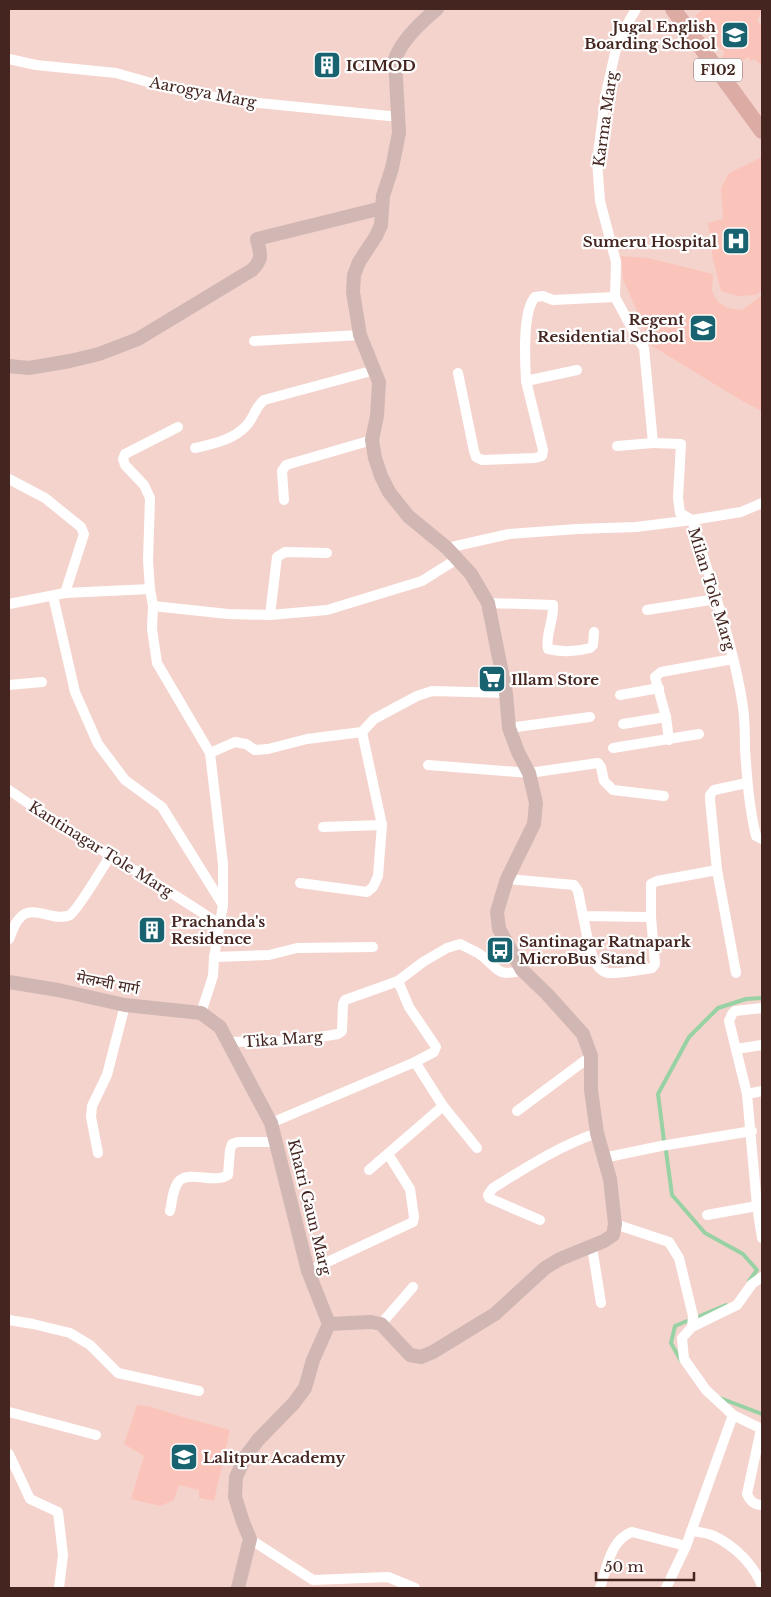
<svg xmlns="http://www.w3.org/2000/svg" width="771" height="1597" font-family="'Libre Baskerville','Noto Sans Devanagari',serif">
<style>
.built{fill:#fbc4ba}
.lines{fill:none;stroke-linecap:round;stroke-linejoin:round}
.stream{stroke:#98d2a4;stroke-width:4}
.street{stroke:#fff;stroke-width:10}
.secondary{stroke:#d1b7b3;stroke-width:14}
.primary{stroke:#dcaca4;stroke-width:16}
.labels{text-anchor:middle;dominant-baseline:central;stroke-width:4.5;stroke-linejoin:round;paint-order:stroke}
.shield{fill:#fdfdfd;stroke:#7c6662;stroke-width:1}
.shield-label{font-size:14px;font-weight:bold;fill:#442520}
.poi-label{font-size:15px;font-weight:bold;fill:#442520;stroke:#fdfdfd;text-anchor:start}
.street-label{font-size:15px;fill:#442520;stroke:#fdfdfd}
</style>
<rect width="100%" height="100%" fill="#f5d3cd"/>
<g class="built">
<path d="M703,9H762L757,22L762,25V66L754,59L751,61L748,57L739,63L743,67L735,73L721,58L725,52L713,44L704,26L695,16Z"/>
<path d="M762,157V290L756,295L738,296L721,291L713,260L708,223L723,219L721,188L729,173Z"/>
<path d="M621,256L648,258L713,274L712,291L718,302L728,308L742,310L762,295V411L744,402L652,346L623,279Z"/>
<path d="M137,1405L152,1407L183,1417L230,1430L214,1501L199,1498V1490L179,1485L174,1500L160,1506L131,1499L144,1456L124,1444Z"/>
</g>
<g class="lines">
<g class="stream">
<path d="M664,1141L658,1094L689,1037L718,1008L746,999L762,998"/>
<path d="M666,1151L672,1195L705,1233L743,1254L757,1270L749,1281"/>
<path d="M700,1316L726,1305"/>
<path d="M681,1361L671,1343L675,1326L687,1321"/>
<path d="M720,1398L762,1414"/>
</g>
<g class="street">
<path d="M636,9L618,40L606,93L597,161L600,201L616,262L615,297L637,338L644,348L653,443L681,444L678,498L680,513L692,520"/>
<path d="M9,59L36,65L116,73L169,88L230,100L399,117"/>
<path d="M254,341L360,335"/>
<path d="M577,370L526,381C525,361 522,311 535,297L543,296L553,300L615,297"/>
<path d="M458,373L474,451L476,457L482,460L535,458L542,456L543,450L526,381"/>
<path d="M178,427L125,454L123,459L125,465L144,485L150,498L148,561L150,589L153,606L152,629L157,663L210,753L223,864V905"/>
<path d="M617,446L653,443"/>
<path d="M195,448C213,444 233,440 246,426C254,418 255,407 264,400L375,370"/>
<path d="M9,479L45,498L81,527L84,534L65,593L9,604"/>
<path d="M284,500L282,471L286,465L372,440"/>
<path d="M692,520C710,580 734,646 743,707C745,721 745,735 745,749C747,778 749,807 756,836L762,839"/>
<path d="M447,548L509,534L577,529L636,527L692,520L741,512L762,503"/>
<path d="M65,593L150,589"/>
<path d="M53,596L75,692L98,744L125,780L162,807L223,905L214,957L213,976L201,1013"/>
<path d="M488,603L553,605C554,621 545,635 548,649C562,652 576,652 590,648L593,645L594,632"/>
<path d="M153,606L228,614L270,615L327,610L422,581L457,559"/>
<path d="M647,610L716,599"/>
<path d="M270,615L277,557L285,552L327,553"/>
<path d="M9,685L42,682"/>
<path d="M620,695L659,688"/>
<path d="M623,724L666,717"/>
<path d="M509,728L590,717"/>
<path d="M669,740L666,717L655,677L661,672L733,659"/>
<path d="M613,748L699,734"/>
<path d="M210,753L235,742L246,744L255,750L268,749L307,739L362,732L374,719L417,696L432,691L506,693"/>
<path d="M428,765L529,773L598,763L601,767L604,781L613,790L664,796"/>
<path d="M9,790C77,838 150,877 219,924"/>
<path d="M323,827L382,825"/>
<path d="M507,879L574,885L578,891L583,916L647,917H651V884L657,881L717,870"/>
<path d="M300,883L367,892L373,887L378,876L382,825L362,732"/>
<path d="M583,916C587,932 590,971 609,973C621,974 640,970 652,968L655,964L651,917"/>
<path d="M9,939C12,933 14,924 19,919C31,902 55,923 70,915C78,910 104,865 111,855"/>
<path d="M214,957L269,955L297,948L373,947"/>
<path d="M736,973L717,870L710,800V795L714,790L747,783"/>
<path d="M762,1008L735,1011L732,1014L729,1021L747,1094L757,1206L762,1238"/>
<path d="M229,1042L296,1041L338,1034L342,1031L343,1004L345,1000L398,981L423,962L447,948L460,944C466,947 472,950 478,953C497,965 495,979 522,970"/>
<path d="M736,1049L762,1045"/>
<path d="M415,1062L443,1106L477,1148"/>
<path d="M747,1094L762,1091"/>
<path d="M517,1111L591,1056"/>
<path d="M271,1123L415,1062L434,1052L436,1047L409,1007L398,981"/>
<path d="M98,1153L91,1117L92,1106L107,1075L125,1005"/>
<path d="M603,1158L661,1146L752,1131"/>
<path d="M369,1170L443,1106"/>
<path d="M170,1211C172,1202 173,1186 180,1180C191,1171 215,1184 228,1175L230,1150L232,1144L238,1142H277"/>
<path d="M707,1215L757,1206"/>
<path d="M540,1220L489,1198L488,1195L493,1188C527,1167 559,1146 597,1133"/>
<path d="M615,1224L669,1242L679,1258L693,1316L692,1327L682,1338L684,1359L706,1390L733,1415L686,1546L666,1588"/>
<path d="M592,1247L601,1303"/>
<path d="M308,1271L413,1222L414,1217L410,1189L388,1154"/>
<path d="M9,1320L33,1324L70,1333L90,1345L118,1373L199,1391"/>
<path d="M381,1324L413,1287"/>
<path d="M692,1327L737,1305L752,1284L762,1277"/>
<path d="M9,1412L96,1435"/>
<path d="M733,1415L762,1429"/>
<path d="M761,1429L747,1494C750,1501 754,1505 762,1505"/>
<path d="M9,1454L30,1499L58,1512L63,1555L59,1588"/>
<path d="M691,1531C699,1532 708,1533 714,1536C735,1546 754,1565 762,1586"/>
<path d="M250,1539L313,1580L388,1577L415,1588"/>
<path d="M600,1588C607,1568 610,1540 632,1532L686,1546"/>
</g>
<g class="secondary">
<path d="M9,366L29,368L70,361L99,354L138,339L252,270C264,258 260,253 257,239L382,208"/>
<path d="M9,982L58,990L125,1005L201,1013L220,1027L271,1123L308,1271L329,1324L313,1360L305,1388L294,1403L258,1440L246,1456L236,1477L235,1497L243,1522L250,1539L238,1588"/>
<path d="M329,1324L371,1322L381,1324L410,1355L421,1357L433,1352L495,1314L545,1268L560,1259L604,1241L613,1235L615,1224L610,1179L597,1133L591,1090V1056L583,1034L547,994L522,970L499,929L497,912L502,895L507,879L534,824L536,803L529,773L518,752L509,728L506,693L488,603L471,574L447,548L408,516L389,492L381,476L375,458L372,440L377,416L379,382L360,335L353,292L354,275L359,262L376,236L381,225L383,196L392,168L399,133L395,59C402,40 421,22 437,9"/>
</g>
<path class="primary" d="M673,9L762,131"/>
</g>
<defs>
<g id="school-square" transform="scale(1.4375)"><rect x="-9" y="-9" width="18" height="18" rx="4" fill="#18636f" stroke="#fdfdfd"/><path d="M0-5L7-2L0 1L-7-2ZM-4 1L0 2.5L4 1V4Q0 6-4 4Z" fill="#fff"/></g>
<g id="building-square" transform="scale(1.4375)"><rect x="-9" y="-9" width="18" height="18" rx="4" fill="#18636f" stroke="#fdfdfd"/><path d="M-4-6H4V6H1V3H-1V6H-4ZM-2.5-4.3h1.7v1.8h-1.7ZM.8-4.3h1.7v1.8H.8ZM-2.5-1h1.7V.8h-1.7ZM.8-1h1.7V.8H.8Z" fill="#fff"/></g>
<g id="hospital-square" transform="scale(1.4375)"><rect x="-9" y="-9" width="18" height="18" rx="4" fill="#18636f" stroke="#fdfdfd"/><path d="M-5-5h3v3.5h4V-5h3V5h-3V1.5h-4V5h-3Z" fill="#fff"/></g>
<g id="supermarket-square" transform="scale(1.4375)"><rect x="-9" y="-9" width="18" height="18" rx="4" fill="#18636f" stroke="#fdfdfd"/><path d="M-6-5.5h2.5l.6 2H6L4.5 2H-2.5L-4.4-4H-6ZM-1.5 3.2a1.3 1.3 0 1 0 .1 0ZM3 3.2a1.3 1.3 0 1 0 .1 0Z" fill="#fff"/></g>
<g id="bus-square" transform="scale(1.4375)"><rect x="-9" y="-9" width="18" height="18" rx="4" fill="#18636f" stroke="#fdfdfd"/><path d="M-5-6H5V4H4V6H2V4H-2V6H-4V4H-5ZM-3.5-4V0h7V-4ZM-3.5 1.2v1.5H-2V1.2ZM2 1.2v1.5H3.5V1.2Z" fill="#fff"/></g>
</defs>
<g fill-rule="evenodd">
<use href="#school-square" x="735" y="35"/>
<use href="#building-square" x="327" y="65"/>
<use href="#hospital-square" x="736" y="241"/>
<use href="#school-square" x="703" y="328"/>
<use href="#supermarket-square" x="492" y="679"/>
<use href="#building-square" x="152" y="930"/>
<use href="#bus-square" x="500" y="950"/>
<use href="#school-square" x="184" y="1457"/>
</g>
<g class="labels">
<rect class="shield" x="694" y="58.5" width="48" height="23" rx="4"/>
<g class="shield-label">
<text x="718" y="70">F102</text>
</g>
<g class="poi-label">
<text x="716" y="26" text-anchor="end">Jugal English<tspan x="716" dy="17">Boarding School</tspan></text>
<text x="346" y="65">ICIMOD</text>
<text x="717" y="241" text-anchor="end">Sumeru Hospital</text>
<text x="684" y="319" text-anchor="end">Regent<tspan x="684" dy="17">Residential School</tspan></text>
<text x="511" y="679">Illam Store</text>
<text x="171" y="921">Prachanda's<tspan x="171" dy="17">Residence</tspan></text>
<text x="519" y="941">Santinagar Ratnapark<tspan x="519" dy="17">MicroBus Stand</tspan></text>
<text x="203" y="1457">Lalitpur Academy</text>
</g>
<g class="street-label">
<text transform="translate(203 92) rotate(11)">Aarogya Marg</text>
<text transform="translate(605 119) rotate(-82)">Karma Marg</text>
<text transform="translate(712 589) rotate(73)">Milan Tole Marg</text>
<text transform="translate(101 849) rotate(32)">Kantinagar Tole Marg</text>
<text transform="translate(108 983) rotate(11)">मेलम्ची मार्ग</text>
<text transform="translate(283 1039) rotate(-4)">Tika Marg</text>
<text transform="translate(310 1207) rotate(76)">Khatri Gaun Marg</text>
</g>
</g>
<rect width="771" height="1597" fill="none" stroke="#442520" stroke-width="20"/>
<path d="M596 1572v8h98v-8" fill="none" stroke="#442520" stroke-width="2.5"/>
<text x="604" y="1572" font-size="15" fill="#442520" stroke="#fdfdfd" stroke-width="4" paint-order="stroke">50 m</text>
</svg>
